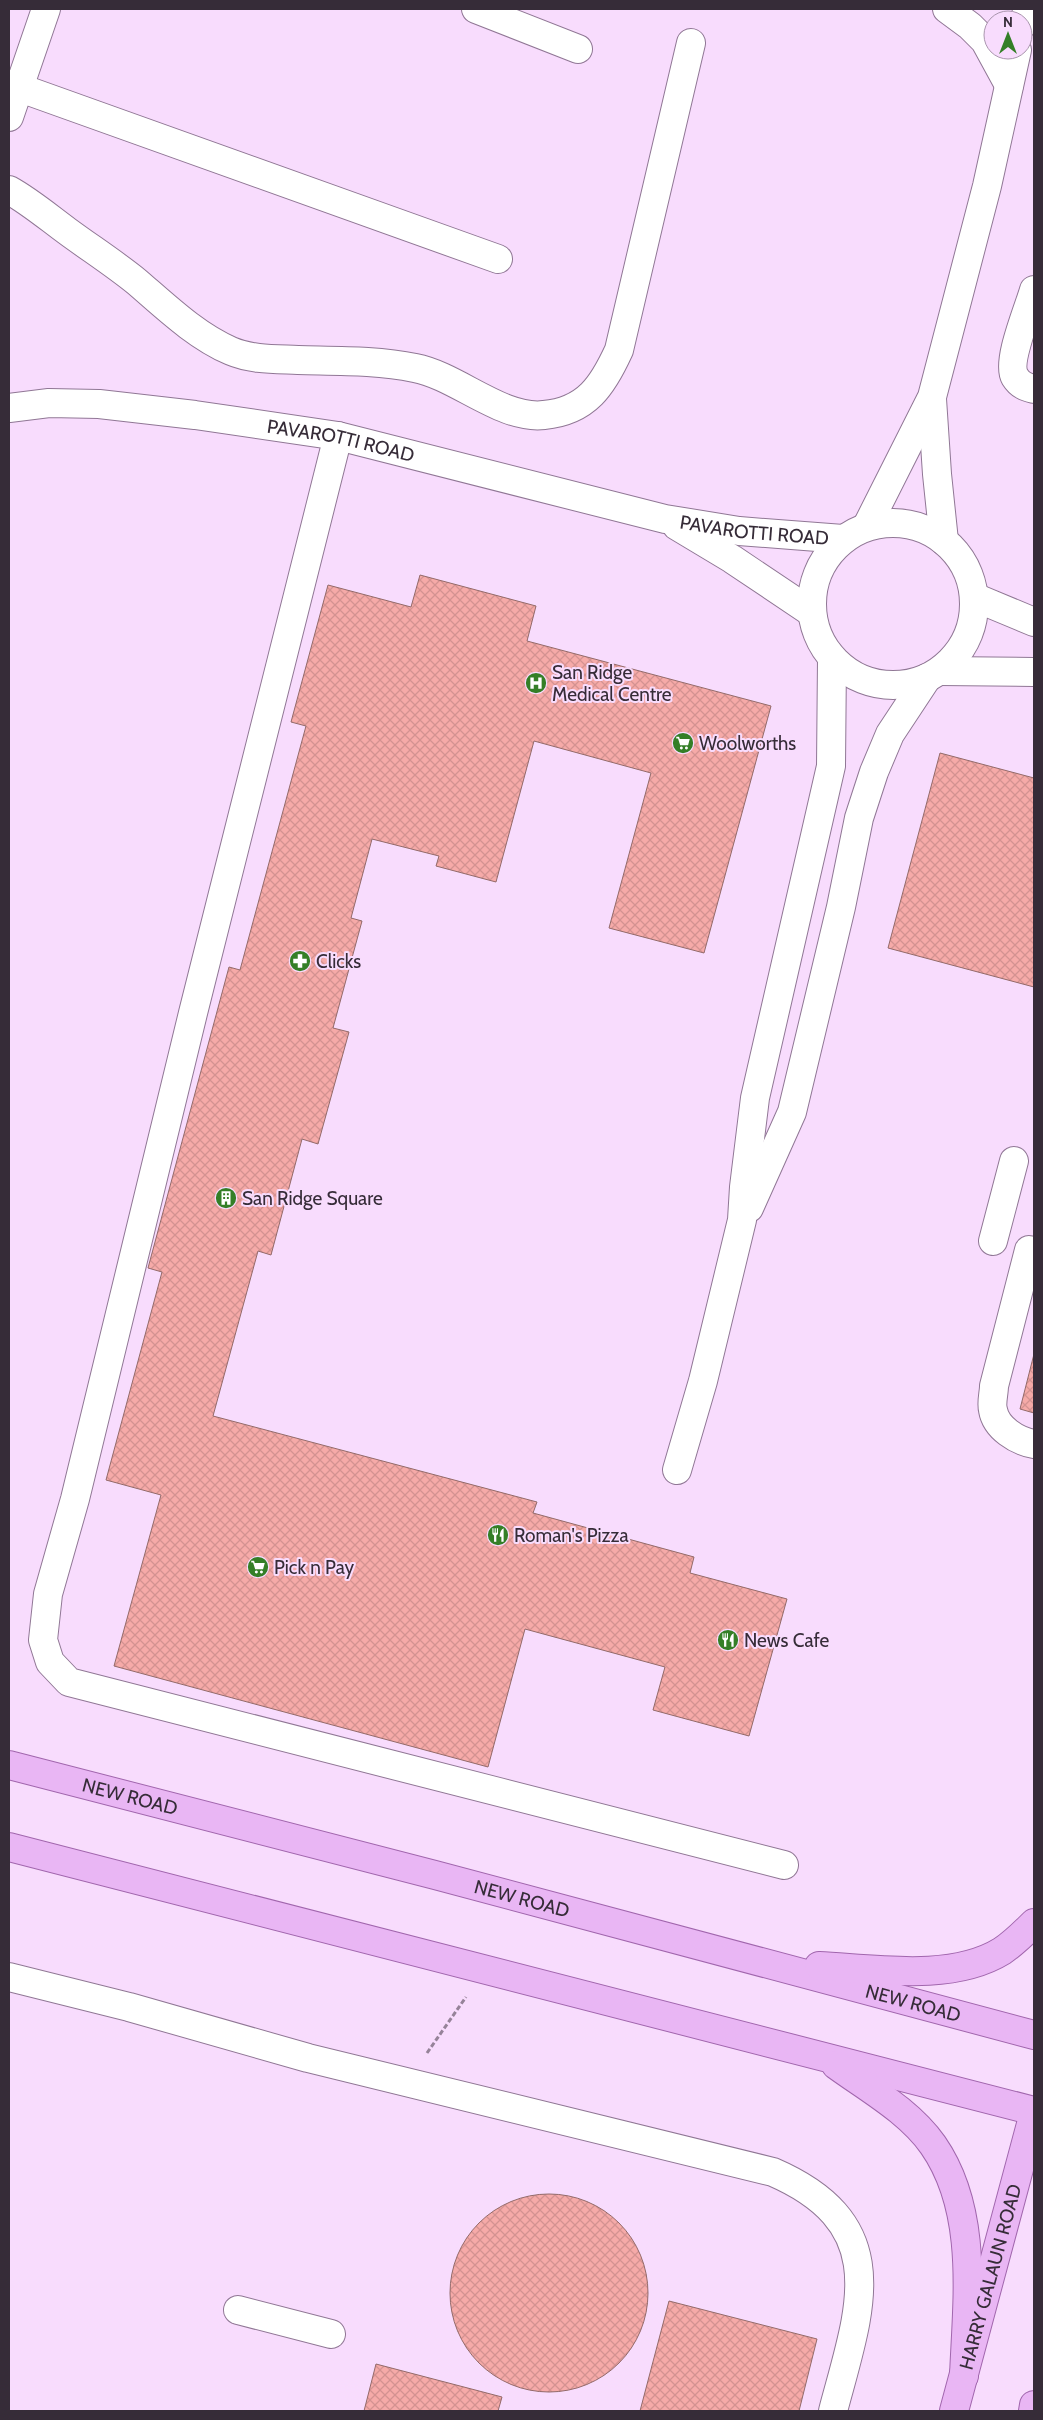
<svg xmlns="http://www.w3.org/2000/svg" width="1043" height="2420" font-family="Cabin,sans-serif">
<style>
.building{fill:url(#building-cross-hatch);stroke:#936a69}
.lines{fill:none;stroke-linecap:round;stroke-linejoin:round}
.minor-casing{stroke:#907795;stroke-width:30}
.major-casing{stroke:#a166ad;stroke-width:30}
.path{stroke:#968399;stroke-width:3;stroke-dasharray:5 2.5;stroke-linecap:butt}
.minor{stroke:#fff;stroke-width:28}
.major{stroke:#e9b6f4;stroke-width:28}
.labels{text-anchor:middle;dominant-baseline:central;stroke-width:4;stroke-linejoin:round;paint-order:stroke}
.street-label{font-size:19px;fill:#362c38;stroke:#f8dcfd}
.poi-label{font-size:19px;fill:#362c38;stroke:#f8dcfd;text-anchor:start}
</style>
<defs>
<pattern id="building-cross-hatch" width="8" height="8" patternUnits="userSpaceOnUse" patternTransform="scale(1.25)"><rect width="8" height="8" fill="#f6aaa8"/><path d="M0 0l8 8M0 8l8-8" fill="none" stroke="#d49291"/></pattern>
</defs>
<rect width="100%" height="100%" fill="#f8dcfd"/>
<g class="building">
<path d="M420,575L536,606L527,641L771,706L704,953L609,928L651,773L534,741L496,882L436,866L439,856L372,839L351,918L362,921L333,1028L349,1032L318,1144L302,1139L271,1255L258,1251L213,1416L537,1502L533,1513L694,1557L690,1573L787,1599L749,1736L653,1710L665,1667L525,1629L488,1767L114,1666L161,1495L106,1480L162,1272L148,1268L229,967L240,970L306,726L291,722L328,585L411,607Z"/>
<path d="M940,753L1034,778V987L888,948Z"/>
<path d="M1034,1354V1413L1020,1409Z"/>
<circle cx="549" cy="2293" r="99"/>
<path d="M669,2301L817,2339L799,2411H640Z"/>
<path d="M376,2364L502,2397L498,2411H364Z"/>
</g>
<g class="lines">
<g class="minor-casing">
<g id="minor">
<path d="M476,9L578,49"/>
<path d="M947,9L970,26L985,41L1009,85"/>
<path d="M1023,24L1028,9"/>
<path d="M9,84L498,259"/>
<path d="M9,117L46,9"/>
<path d="M9,190C29,201 48,217 67,231C90,248 115,264 137,282C166,307 196,336 231,351C252,360 276,359 298,360C337,361 377,360 415,368C457,376 502,420 544,415C587,411 603,385 619,350L691,43"/>
<path d="M1034,290C1029,308 1006,362 1015,377C1020,385 1026,387 1034,389"/>
<path d="M932,399L937,474L944,541"/>
<path id="s1" d="M9,408L49,403L99,404L195,415L338,436L665,519L739,531L843,539"/>
<path d="M338,436L193,1013L75,1499L48,1594L43,1640L50,1662L69,1682L784,1865"/>
<circle cx="893" cy="604" r="81"/>
<path d="M677,526L732,559L811,612"/>
<path d="M867,526L932,397L987,186L1017,50"/>
<path d="M974,597L1034,622"/>
<path d="M940,671L1034,672"/>
<path d="M749,1208L792,1112L841,907L859,818L874,772L890,734L927,678"/>
<path d="M993,1241L1014,1161"/>
<path d="M1029,1250L994,1386C994,1393 991,1403 993,1410C996,1428 1017,1441 1034,1444"/>
<path d="M677,1470L703,1381L742,1220L744,1187L755,1098L831,766L832,659"/>
<path d="M9,1977L129,2007L308,2058L773,2172C895,2225 860,2309 833,2411"/>
<path d="M238,2310L331,2334"/>
</g>
</g>
<g class="major-casing">
<g id="major">
<path id="s2" d="M9,1765L435,1875L1034,2035"/>
<path d="M9,1847L1034,2111"/>
<path d="M819,1966C875,1969 952,1982 1002,1951C1014,1943 1024,1933 1034,1923"/>
<path d="M836,2065C869,2089 909,2111 933,2145C979,2211 967,2300 964,2376"/>
<path id="s3" d="M954,2411L1034,2113"/>
<path d="M1033,2411L1034,2405"/>
</g>
</g>
<path class="path" d="M427,2053L466,1997"/>
<use href="#minor" class="minor"/>
<use href="#major" class="major"/>
</g>
<defs>
<g id="hospital-disc" transform="scale(1.125)"><circle r="9.5" fill="#347f27" stroke="#f8dcfd"/><path d="M-5-5h3v3.5h4V-5h3V5h-3V1.5h-4V5h-3Z" fill="#fff"/></g>
<g id="supermarket-disc" transform="scale(1.125)"><circle r="9.5" fill="#347f27" stroke="#f8dcfd"/><path d="M-6-5.5h2.5l.6 2H6L4.5 2H-2.5L-4.4-4H-6ZM-1.5 3.2a1.3 1.3 0 1 0 .1 0ZM3 3.2a1.3 1.3 0 1 0 .1 0Z" fill="#fff"/></g>
<g id="pharmacy-disc" transform="scale(1.125)"><circle r="9.5" fill="#347f27" stroke="#f8dcfd"/><path d="M-2-6h4v4h4v4h-4v4h-4v-4h-4v-4h4Z" fill="#fff"/></g>
<g id="building-disc" transform="scale(1.125)"><circle r="9.5" fill="#347f27" stroke="#f8dcfd"/><path d="M-4-6H4V6H1V3H-1V6H-4ZM-2.5-4.3h1.7v1.8h-1.7ZM.8-4.3h1.7v1.8H.8ZM-2.5-1h1.7V.8h-1.7ZM.8-1h1.7V.8H.8Z" fill="#fff"/></g>
<g id="restaurant-disc" transform="scale(1.125)"><circle r="9.5" fill="#347f27" stroke="#f8dcfd"/><path d="M-5-6h1v4h1v-4h1v4h1v-4h1v5L-1.5 .5V6h-2V.5L-5-1ZM5-6V6H3V1.5H1.5Q1.5-4 5-6Z" fill="#fff"/></g>
</defs>
<g fill-rule="evenodd">
<use href="#hospital-disc" x="536" y="683"/>
<use href="#supermarket-disc" x="683" y="743"/>
<use href="#pharmacy-disc" x="300" y="961"/>
<use href="#building-disc" x="226" y="1198"/>
<use href="#restaurant-disc" x="498" y="1535"/>
<use href="#supermarket-disc" x="258" y="1567"/>
<use href="#restaurant-disc" x="728" y="1640"/>
</g>
<g class="labels">
<g class="street-label">
<text stroke="none"><textPath href="#s1" startOffset="335">PAVAROTTI ROAD</textPath></text>
<text stroke="none"><textPath href="#s1" startOffset="759">PAVAROTTI ROAD</textPath></text>
<text stroke="none"><textPath href="#s2" startOffset="125">NEW ROAD</textPath></text>
<text stroke="none"><textPath href="#s2" startOffset="530">NEW ROAD</textPath></text>
<text stroke="none"><textPath href="#s2" startOffset="935">NEW ROAD</textPath></text>
<text stroke="none"><textPath href="#s3" startOffset="139">HARRY GALAUN ROAD</textPath></text>
</g>
<g class="poi-label">
<text x="552" y="672">San Ridge<tspan x="552" dy="22">Medical Centre</tspan></text>
<text x="699" y="743">Woolworths</text>
<text x="316" y="961">Clicks</text>
<text x="242" y="1198">San Ridge Square</text>
<text x="514" y="1535">Roman's Pizza</text>
<text x="274" y="1567">Pick n Pay</text>
<text x="744" y="1640">News Cafe</text>
</g>
</g>
<rect width="1043" height="2420" fill="none" stroke="#362c38" stroke-width="20"/>
<g transform="translate(1008 35)"><circle r="24" fill="#f8dcfd" stroke="#aa96ae"/>
<path d="M0-4L9 19L0 12L-9 19Z" fill="#347f27"/>
<text y="-8" font-size="14" font-weight="bold" text-anchor="middle" fill="#362c38">N</text>
</g>
</svg>
